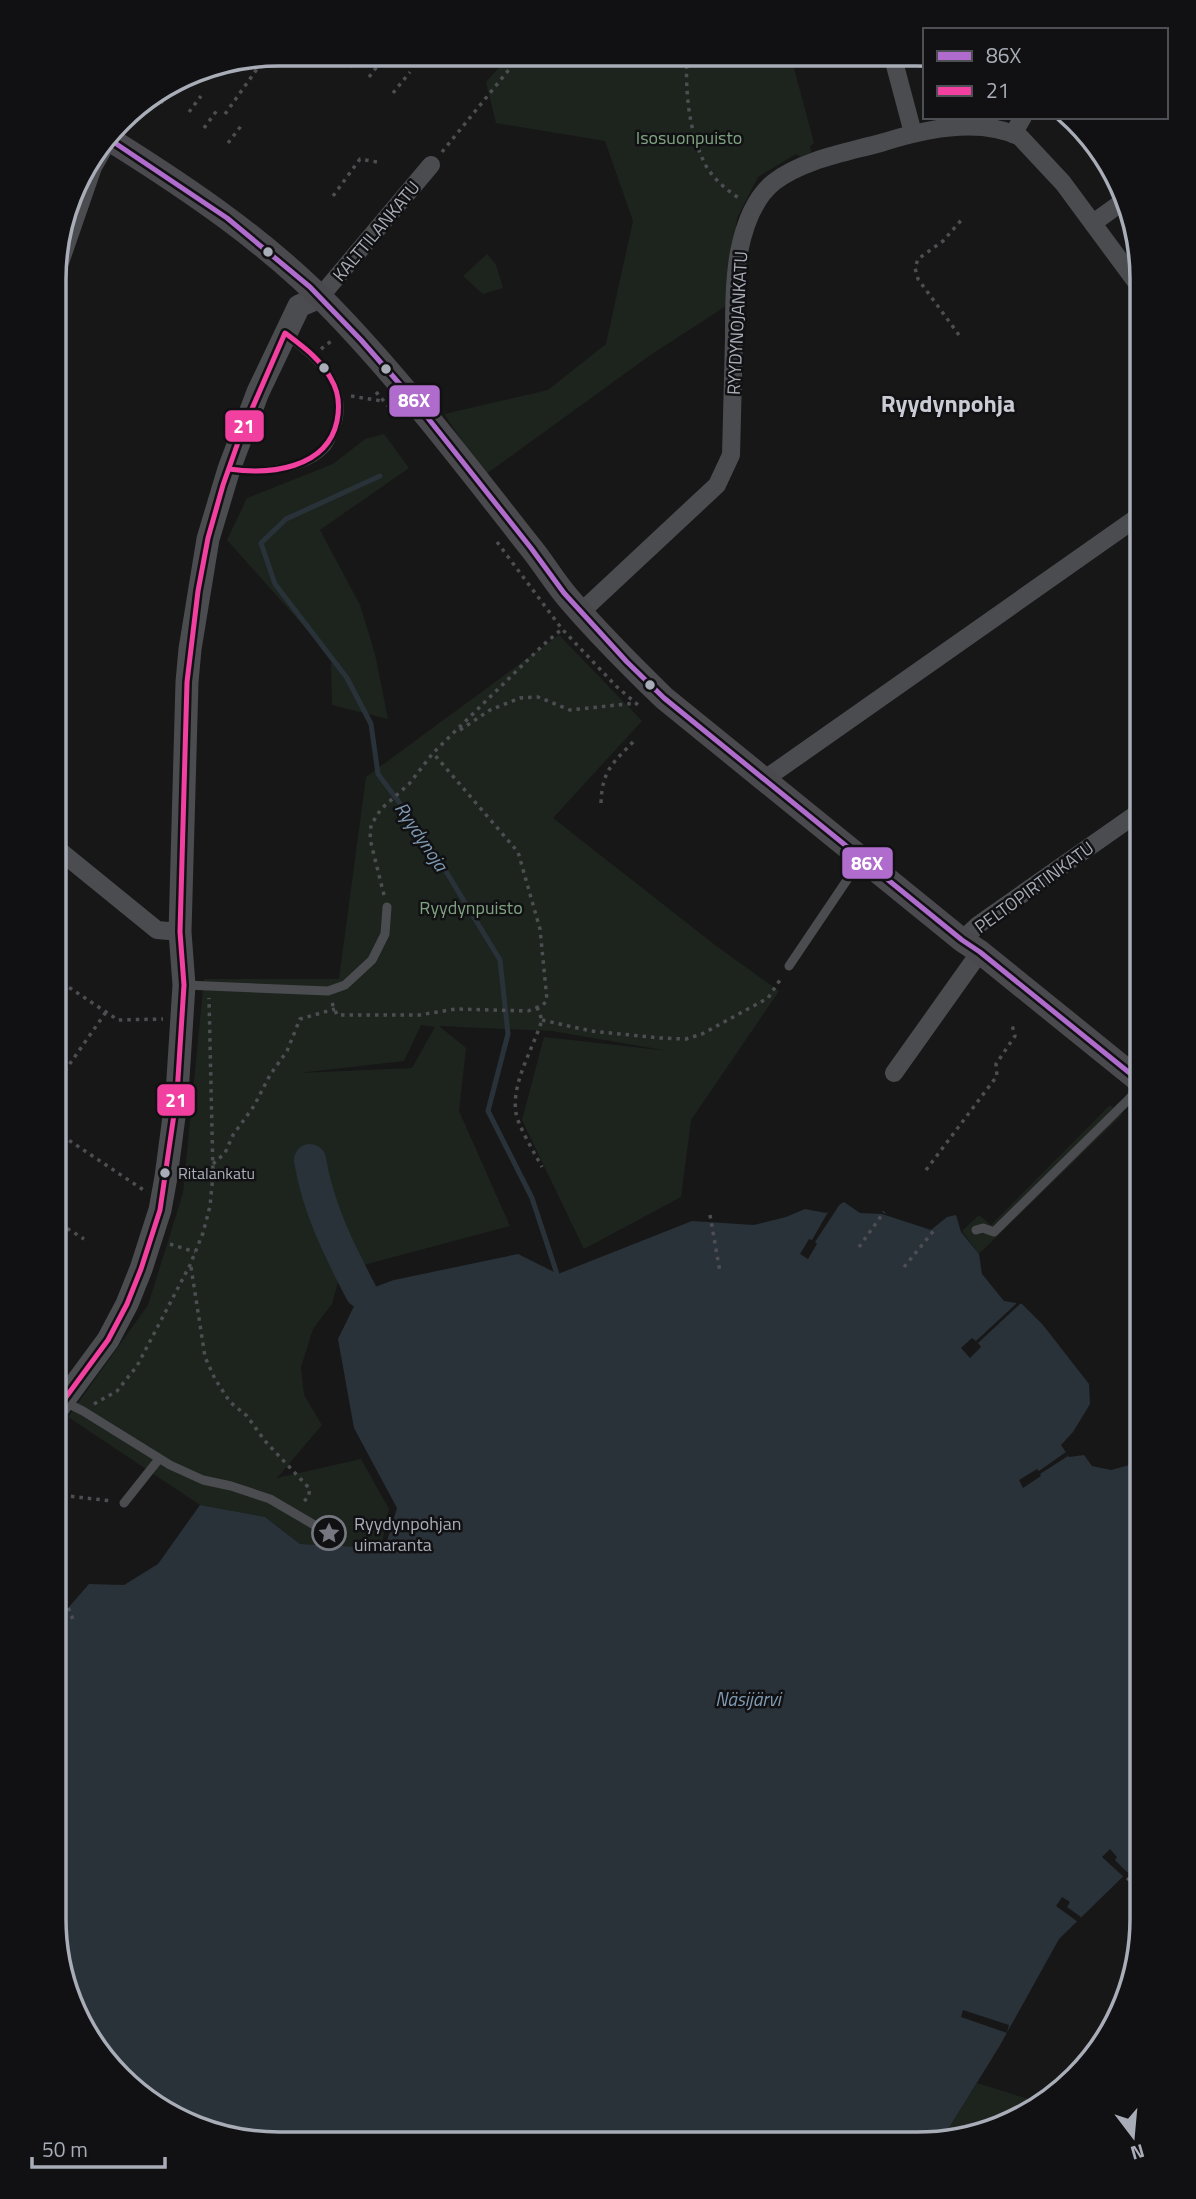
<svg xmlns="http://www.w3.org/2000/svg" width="1196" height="2199" font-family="'Titillium Web',sans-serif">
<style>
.green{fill:#1d241e;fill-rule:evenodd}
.water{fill:#2a3239}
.pier{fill:#171717}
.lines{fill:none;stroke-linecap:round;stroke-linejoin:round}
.stream{stroke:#2a3239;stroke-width:5}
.river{stroke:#2a3239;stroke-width:32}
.path{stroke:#4d4e52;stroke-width:3.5;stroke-dasharray:3.5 5;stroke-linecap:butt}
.service{stroke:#4b4c50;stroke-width:9}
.minor{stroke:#4b4c50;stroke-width:18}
.tertiary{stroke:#4b4c50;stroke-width:23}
.secondary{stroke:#4a4a4e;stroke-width:24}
.bus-1-casing{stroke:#111113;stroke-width:10}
.bus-2-casing{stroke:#111113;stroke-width:10}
.bus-1{stroke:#b06ccc;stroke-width:5}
.bus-2{stroke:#f240a1;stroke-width:5}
.bus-dot{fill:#a8adb8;stroke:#111113;stroke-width:2.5}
.labels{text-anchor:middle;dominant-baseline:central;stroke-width:5;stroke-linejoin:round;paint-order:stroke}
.bus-label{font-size:16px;fill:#a8adb8;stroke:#111113;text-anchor:start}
.park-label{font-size:18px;fill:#7fa381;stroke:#111113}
.street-label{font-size:18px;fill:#a8adb8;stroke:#111113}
.poi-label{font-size:18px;fill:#a8adb8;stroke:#111113;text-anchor:start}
.water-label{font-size:19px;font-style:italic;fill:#7f9bb3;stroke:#111113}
.district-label{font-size:24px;font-weight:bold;fill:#c9ccd4;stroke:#111113}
.rim{fill:none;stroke:#a8adb8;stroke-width:3.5}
.line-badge{stroke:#111113;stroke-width:2.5}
.badge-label{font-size:19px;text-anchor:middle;font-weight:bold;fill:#fff}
</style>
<rect width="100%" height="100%" fill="#171717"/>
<g class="green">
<path d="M509,56L791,57L814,143L810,146L811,153L801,157L796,154L758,177L737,218L726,306L649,356L485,475L444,414L548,390L606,344L633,221L605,141L496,123L486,82Z"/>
<path d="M487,254L496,265L503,288L483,294L463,276Z"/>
<path d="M384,434L409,468L320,530L360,605L375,654L388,719L332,705L331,661L309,632L227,540L247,498L333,464L365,439Z"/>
<path d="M559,635L642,721L553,818L715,945L779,991L691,1120L681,1197L584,1249L522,1120L544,1037L669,1051L552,1031L439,1026L466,1048L459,1111L510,1226L341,1271L332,1304L313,1329L301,1367L304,1395L322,1425L277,1478L361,1459L389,1509L381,1548L300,1544L265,1517L200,1505L68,1417L148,1305L183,1193L204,979H339L366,777ZM421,1025L435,1027L412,1068L299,1073L404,1061Z"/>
<path d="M1110,1105L1122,1115L979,1254L962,1231L979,1215L991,1225Z"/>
<path d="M977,2083L1044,2104L990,2133L946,2140L947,2131Z"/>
</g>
<path class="water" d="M844,1202L860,1213L882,1214L931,1230L947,1217L956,1215L961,1232L979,1254L982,1274L1004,1301L1022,1304L1043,1325L1089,1384L1090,1404L1073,1432L1061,1445L1069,1457L1084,1455L1092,1466L1111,1470L1141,1462V1859L1059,1939L999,2047L947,2131L946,2140L917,2145L249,2143L180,2122L131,2089L66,1993L54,1920L55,1618L69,1607L89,1584L124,1585L158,1564L200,1505L265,1517L300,1544L381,1548L388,1538L397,1508L354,1428L338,1339L361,1292L394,1280L518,1254L558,1274L692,1221L754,1225L786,1217L805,1209L826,1213Z"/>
<g class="pier">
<path d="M837,1202L840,1204L815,1242L817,1244L808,1259L800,1254L809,1239L812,1240L832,1205Z"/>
<path d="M1019,1301L1021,1303L978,1343L981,1347L970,1358L961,1348L972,1338L976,1341Z"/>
<path d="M1066,1452L1068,1456L1040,1474L1041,1476L1023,1488L1019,1480L1037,1469L1039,1471Z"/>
<path d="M1110,1849L1117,1857L1115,1860L1130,1875L1126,1879L1102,1857Z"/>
<path d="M1062,1897L1070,1902L1067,1907L1081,1917L1078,1922L1056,1906Z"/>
<path d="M963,2010L1009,2025L1007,2033L961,2017Z"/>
</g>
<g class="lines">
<path class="stream" d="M380,476L286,519L261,543L275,584L347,678L371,724L378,774L425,837L500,960L508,1034L488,1111L532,1198L557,1274"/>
<path class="river" d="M310,1160C318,1208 339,1250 361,1292"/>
<g class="path">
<path d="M687,57C685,91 689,133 705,164C713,179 727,190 740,199"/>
<path d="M350,67L359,55"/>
<path d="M369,77L386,55"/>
<path d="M393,93L410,72"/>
<path d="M161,103L176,82"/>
<path d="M189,112L201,96"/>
<path d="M225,114L262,62L258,59"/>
<path d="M204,128L218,109"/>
<path d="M228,143L241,126"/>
<path d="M442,152L520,56"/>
<path d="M333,196L360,159L377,162"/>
<path d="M959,335L918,279L915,268L918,259L943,241L964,217"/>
<path d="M321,349L334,339"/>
<path d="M376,392L394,413"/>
<path d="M351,396L382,401"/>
<path d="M497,542L562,629L616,686L638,705"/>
<path d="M460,730L490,710L520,698L538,697L570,710L636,703"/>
<path d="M601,803C602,770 613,763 635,740"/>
<path d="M384,895L370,839L371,825L381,809L409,784L433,753L543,645L562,629"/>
<path d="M55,978L118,1020L163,1019"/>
<path d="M332,1003L337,1015H419L456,1009L528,1011L543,1005L547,1000L540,929L518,852L433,753"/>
<path d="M537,1007L542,1020C533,1049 511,1083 516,1113C518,1126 535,1154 542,1167"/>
<path d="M542,1020L591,1031L660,1038L686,1039L702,1034L768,998L782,977"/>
<path d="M55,1085L106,1012"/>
<path d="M55,1131L145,1191"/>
<path d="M213,1164L225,1153L233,1135L254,1106L270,1075L287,1051L300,1019L335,1009"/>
<path d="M926,1170L997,1076L996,1064L1015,1036L1012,1025"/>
<path d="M710,1215L720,1272"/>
<path d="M60,1224L84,1239"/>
<path d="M55,1232L60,1224L55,1221"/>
<path d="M170,1244L195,1252"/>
<path d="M859,1247L884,1212"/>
<path d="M191,1267L205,1357L215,1379L230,1402L247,1416L265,1441L310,1489L308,1498L301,1503"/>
<path d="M904,1267L936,1228"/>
<path d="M94,1404L117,1391L137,1366L190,1265L203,1233L210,1206L213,1175L209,998"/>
<path d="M55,1498L59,1495L112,1501"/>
<path d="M65,1600L74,1622"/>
<path d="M1134,1816L1141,1822"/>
<path d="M1127,1878L1141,1890"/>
</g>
<g class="service">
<path d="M231,469C260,473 306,471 327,446C331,441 333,433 336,426C341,414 340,397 334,384C323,362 304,349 286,334"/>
<path d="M789,966L849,877"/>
<path d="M185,985L328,991L345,985L372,960L385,934L387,907"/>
<path d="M976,1230L983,1228L994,1232L1129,1099L1140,1085"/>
<path d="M65,1402L83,1411L170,1465L203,1480L231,1486L270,1499L316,1526"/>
<path d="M124,1503L159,1459"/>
</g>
<g class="minor">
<path d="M893,58L913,133"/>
<path d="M1013,134L1023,117"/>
<path d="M1093,223L1125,200"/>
<path d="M56,274L93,167L109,139"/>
<path d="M320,297L431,165"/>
<path d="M581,612L717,485L731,455C732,416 733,377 734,338C734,310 734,280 739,252C744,227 754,198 774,182C804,159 849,152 884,142C925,129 979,117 1020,137L1063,183L1142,290"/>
<path d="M765,779L1142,514"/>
<path d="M55,847L157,930L180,932"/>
<path d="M962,940L978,925L1142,810"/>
<path d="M894,1073L980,952"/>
</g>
<path class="tertiary" d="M55,1412L108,1340L127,1304L141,1269L160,1210L166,1177L177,1094L184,985L180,932L187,682L190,649L208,539L229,469L258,392L299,306L320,297"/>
<path class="secondary" d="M109,139C189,189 269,243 335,312C406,386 468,468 531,548C544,564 555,583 569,599C599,634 631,666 664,698L962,940L980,952L1142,1083"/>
<g class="bus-1-casing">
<path id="bus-1" d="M109,139L227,218L310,287L361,340L412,398L531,548L564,593L627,662L664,698L962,940L980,952L1142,1083"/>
</g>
<g class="bus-2-casing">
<path id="bus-2" d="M55,1412L108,1340L127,1304L141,1269L160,1210L177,1094L184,985L180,932L187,682L198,591L208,538L223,485L241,434L285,333C302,346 321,359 331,379C339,392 340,406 337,421C327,469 269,475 229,469"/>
</g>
<use href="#bus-1" class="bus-1"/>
<use href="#bus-2" class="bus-2"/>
</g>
<defs>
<g id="sight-ring" transform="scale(1.75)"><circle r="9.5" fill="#111113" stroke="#757880" stroke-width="1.5"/><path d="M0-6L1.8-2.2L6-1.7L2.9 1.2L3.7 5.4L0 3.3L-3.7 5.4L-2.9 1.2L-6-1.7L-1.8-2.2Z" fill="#757880"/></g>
</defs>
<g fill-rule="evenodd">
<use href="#sight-ring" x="329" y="1533"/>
</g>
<g class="bus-dot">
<circle cx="268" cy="252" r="6"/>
<circle cx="324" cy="368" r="6"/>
<circle cx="386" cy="369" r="6"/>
<circle cx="650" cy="685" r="6"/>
<circle cx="165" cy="1173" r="6"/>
</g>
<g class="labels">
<g class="bus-label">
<text x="178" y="1173">Ritalankatu</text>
</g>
<g class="park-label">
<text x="689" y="137">Isosuonpuisto</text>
<text x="471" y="907">Ryydynpuisto</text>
</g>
<g class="street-label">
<text transform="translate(376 231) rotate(-50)">KALTTILANKATU</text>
<text transform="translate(737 323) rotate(-87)">RYYDYNOJANKATU</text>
<text transform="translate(1034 887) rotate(-36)">PELTOPIRTINKATU</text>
</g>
<g class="poi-label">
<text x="354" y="1523">Ryydynpohjan<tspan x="354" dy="21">uimaranta</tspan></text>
</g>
<g class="water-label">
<text transform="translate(422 836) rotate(56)">Ryydynoja</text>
<text x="748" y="1698">Näsijärvi</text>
</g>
<g class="district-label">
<text x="948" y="403">Ryydynpohja</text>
</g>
</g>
<path d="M0 0H1196V2199H0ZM279 66H917A213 213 0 0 1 1130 279V1919A213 213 0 0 1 917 2132H279A213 213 0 0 1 66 1919V279A213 213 0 0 1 279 66Z" fill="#111113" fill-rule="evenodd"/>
<path class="rim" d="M279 66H917A213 213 0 0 1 1130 279V1919A213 213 0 0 1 917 2132H279A213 213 0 0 1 66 1919V279A213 213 0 0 1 279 66Z"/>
<g class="line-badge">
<rect x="388" y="384" width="53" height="34" rx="7" fill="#b06ccc"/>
<rect x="224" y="409" width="41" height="34" rx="7" fill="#f240a1"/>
<rect x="841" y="846" width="53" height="34" rx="7" fill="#b06ccc"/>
<rect x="156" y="1083" width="40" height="34" rx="7" fill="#f240a1"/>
</g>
<g class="badge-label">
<text x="414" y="407">86X</text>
<text x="244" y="433">21</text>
<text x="867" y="870">86X</text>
<text x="176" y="1107">21</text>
</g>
<rect x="923" y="28" width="245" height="91" fill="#111113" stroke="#4d4f55" stroke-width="2"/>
<rect x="937" y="51" width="35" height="10" fill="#b06ccc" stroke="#4d4f55" stroke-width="2"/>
<text x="986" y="63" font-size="21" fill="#a8adb8">86X</text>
<rect x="937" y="86" width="35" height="10" fill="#f240a1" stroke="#4d4f55" stroke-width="2"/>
<text x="986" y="98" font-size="21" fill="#a8adb8">21</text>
<g transform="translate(1133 2136) rotate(164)" stroke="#111113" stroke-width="5" paint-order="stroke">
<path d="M0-5L12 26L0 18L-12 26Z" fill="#a8adb8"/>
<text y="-10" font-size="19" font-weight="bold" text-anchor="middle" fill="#a8adb8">N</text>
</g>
<path d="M32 2157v10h133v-10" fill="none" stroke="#a8adb8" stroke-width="3.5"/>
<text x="42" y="2157" font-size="21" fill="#a8adb8" stroke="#111113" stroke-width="5" paint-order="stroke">50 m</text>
</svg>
